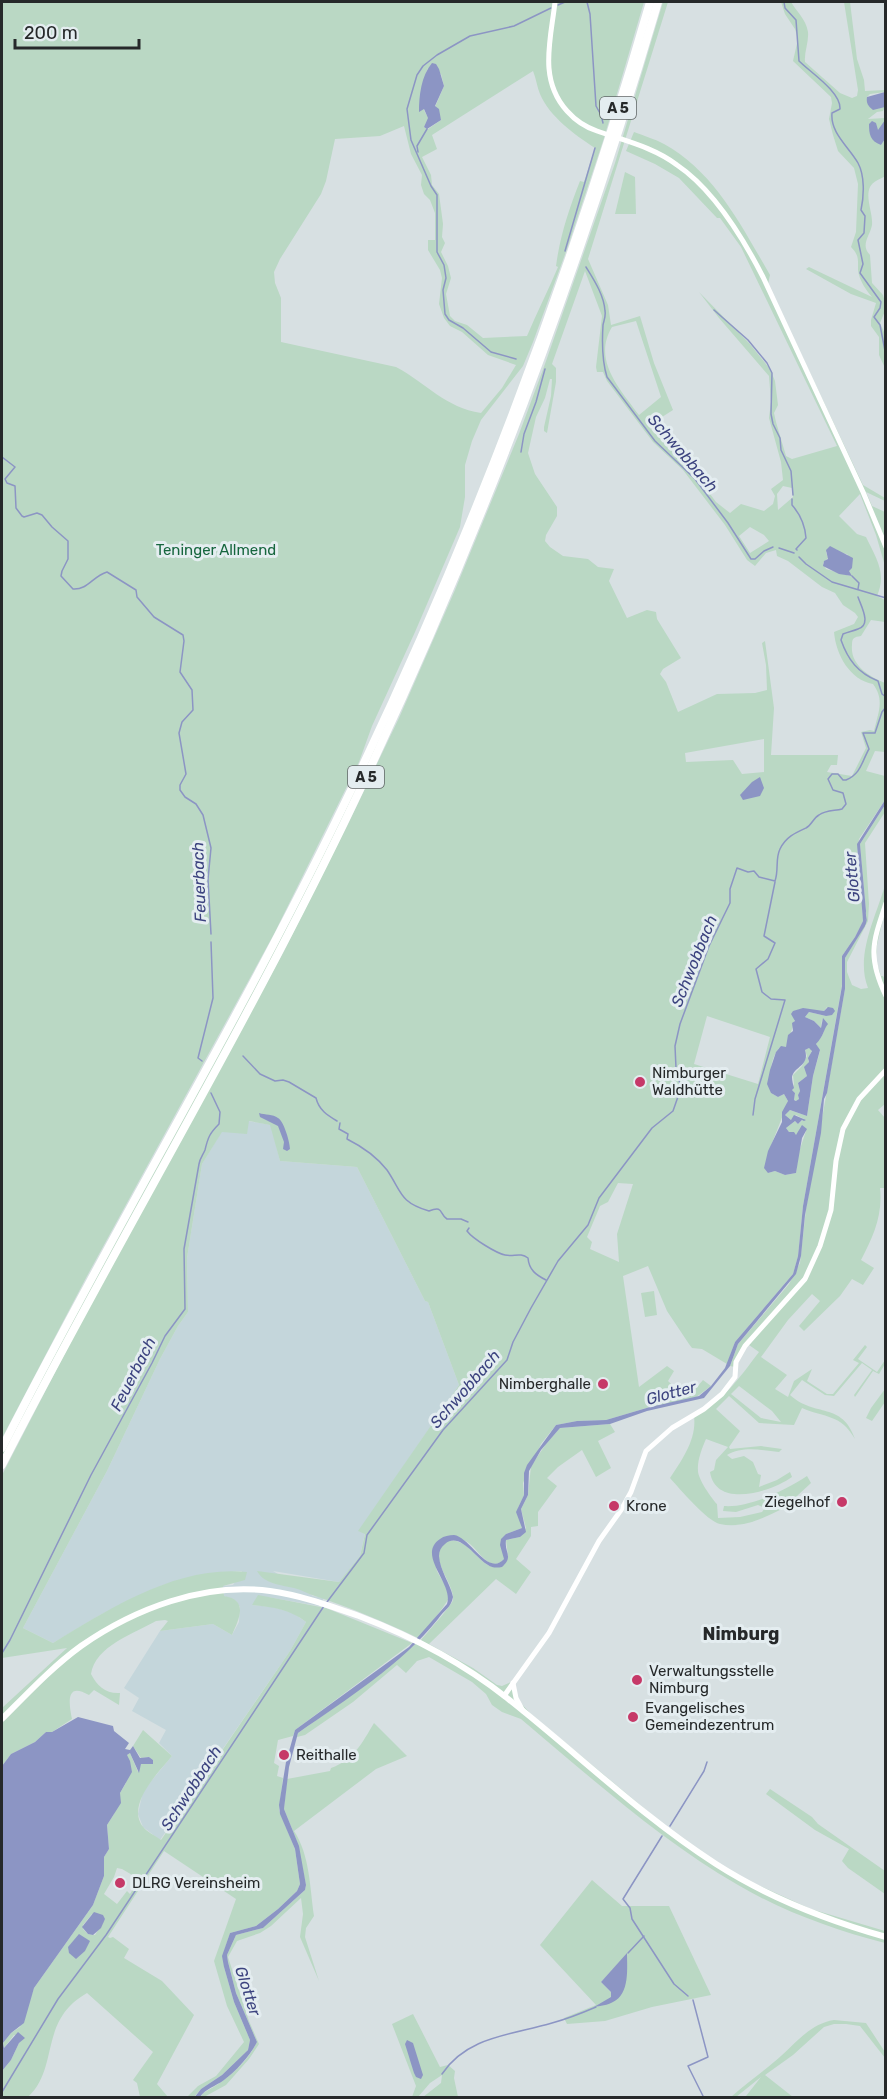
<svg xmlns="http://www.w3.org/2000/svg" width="887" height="2099" font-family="Rubik,sans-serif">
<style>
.built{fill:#c4d6db}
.green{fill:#bad8c4;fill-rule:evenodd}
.water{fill:#8c95c4;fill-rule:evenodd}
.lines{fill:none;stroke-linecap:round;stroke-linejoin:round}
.stream{stroke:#8c95c4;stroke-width:1.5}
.tertiary{stroke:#fff;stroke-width:5}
.secondary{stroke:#fff;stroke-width:6}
.motorway{stroke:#fff;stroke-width:8}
.poi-dot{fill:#c63968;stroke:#e4edf0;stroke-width:2}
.labels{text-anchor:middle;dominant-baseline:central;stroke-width:6;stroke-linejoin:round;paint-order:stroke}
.shield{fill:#e4edf0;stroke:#5f6465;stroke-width:1.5}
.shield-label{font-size:14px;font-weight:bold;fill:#26292a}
.park-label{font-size:15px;fill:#16663e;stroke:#e4edf0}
.poi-label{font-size:15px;fill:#26292a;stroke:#e4edf0;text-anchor:start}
.water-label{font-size:16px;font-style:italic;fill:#3c437f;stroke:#e4edf0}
.quarter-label{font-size:18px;font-weight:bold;fill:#26292a;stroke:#e4edf0}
</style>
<rect width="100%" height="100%" fill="#d7e0e2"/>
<path class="built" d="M248,1121L271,1125L280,1161L357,1167L425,1301L428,1302L459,1385L359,1531L365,1533L360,1556L339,1582L273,1571L313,1596L324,1598L319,1606L267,1597L252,1605L273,1607L293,1613L306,1622L290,1651L160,1840L143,1827L138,1814L143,1791L172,1756L159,1743L166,1730L132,1711L139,1698L124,1688L160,1631L213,1624L232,1635L239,1622L240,1607L236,1601L224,1596L223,1586L233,1585L242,1571L205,1574L163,1585L100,1615L53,1643L23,1628L107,1471L160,1359L178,1326L188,1312L187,1258L202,1164L222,1131Z"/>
<g class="green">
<path d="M2,2H644L604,138L567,249L533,342L523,366L481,420L472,441L465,465V497L460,527L415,632L372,726L359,762L274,934L87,1276L2,1438ZM428,68L441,74L444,86L435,107L441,120L428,129L424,127L429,118C416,102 422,85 428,68ZM533,71C536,78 537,87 540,94C549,116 575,135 595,148L584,182L580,181C569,209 560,236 556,266L558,267C548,291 537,312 527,336L483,338L467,325L455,321L450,316L446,294L451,278L448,266L441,252L445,243L442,237L443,224L439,194L432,185L431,175L422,157L437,149L432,135ZM404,126L411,154L422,175L421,185L424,194L430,200L435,213V240H428V250L440,270L442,278L439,304L444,318L450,326L462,332L488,355L516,365L502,388L481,413C446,408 426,383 396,367L281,342V298L275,283L274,272L280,259L321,194L326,181L335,139L380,136Z"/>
<path d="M663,2H668L588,259L608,305L611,325L640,316L654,363L673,410L648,426L696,475L716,502L730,513L741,504L764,511L773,504L775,496L771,489L783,480L781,462L769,418L771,402L769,376L719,318L699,292L749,343L770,369L775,381L778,405L774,413L776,422L786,456L792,459L837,446L741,247L720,218H717L679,178L655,164L626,151L634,132C644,136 655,139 664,144C715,172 742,227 770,275L768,284L863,485L885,498V501L866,492L872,506L885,512V566L876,535L860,494L839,516L857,534L866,537C876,558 887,573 877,596L885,600V622L871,620L861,636C854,637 852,638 852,645C850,665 869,676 885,683V752L875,751L866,771L885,776V800L859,839L857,856L860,869L863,921L855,937L842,956V985L803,1206L798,1256L793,1274L735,1342L727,1364L702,1349L692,1348L689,1344L667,1311L648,1266L623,1276L639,1387L667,1366L674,1371L668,1381L684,1396L697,1387L703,1380L711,1386L695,1398L650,1407L606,1420L577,1421L556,1425L541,1444L523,1483L524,1495L518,1508L522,1528L506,1534L504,1559C489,1576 477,1545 465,1541C457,1539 448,1540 440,1539C439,1548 434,1563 437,1571C441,1580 449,1588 449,1597C448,1603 424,1632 418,1638C383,1621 351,1608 315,1596C308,1594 302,1590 294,1588C281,1585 264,1584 257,1571L339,1582L360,1556L365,1534L358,1531L459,1385L428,1302L425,1301L357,1167L280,1161L270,1125L249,1121L247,1134L222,1132L202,1164L187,1258L188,1312L178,1326L160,1359L107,1471L23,1628L53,1643C111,1608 177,1565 247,1572L245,1580L223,1586L224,1596C249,1600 239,1619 232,1635L213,1624L160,1631L168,1621L165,1620L156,1621C135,1633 95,1646 91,1674C97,1686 106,1694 120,1693L119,1705L94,1690L89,1695C65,1681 69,1704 72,1719L52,1732H46L35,1742L11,1754L2,1766V1708L67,1648L2,1658V1475L78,1328L283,953L351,818L399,718L455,590L519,434L545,364L615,163ZM585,271L602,316L596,367L597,372H603L607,381L653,442L683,470L725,525L747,560L755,566L766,553L776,550L777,556L788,561L822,587L835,593L843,605L855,613L858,617L854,624L834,632C836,655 850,680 873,684C885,700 878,713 874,731L870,730L861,732L866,748L852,776L827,772L831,765H837L838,755H771L774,708L765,641L762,643L766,665L767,690L755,693L717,694L678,712L666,682L660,674L663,669L681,658L657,619L656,612L647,610L627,618L609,581L614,569L598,567L588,559L563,556L550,547L545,541L546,535L557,516V507L535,474L528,453L536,417L545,398L550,379H552L551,396L544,427V431L547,433L556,382V368L552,364ZM636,321L661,397L639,415C620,389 592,360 612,327ZM783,486L792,488L793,497L778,510L777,494ZM750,527L764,535L769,541L750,553L739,536ZM836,549L839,553L847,554L852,562L849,570L850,576L826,569L823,563L828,558L826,552ZM764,739V772L742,774L733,760L686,762L685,753ZM827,1007L826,1016L809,1012L805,1017L814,1021L821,1028L822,1019C827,1031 823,1034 816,1044L820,1051L813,1076L807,1116L790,1110L785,1115L791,1120L796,1115L804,1119L798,1124L795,1121L786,1128L789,1132L796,1135L799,1134L800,1128L806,1131L798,1155L796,1173L785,1175L775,1171L768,1173C769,1163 769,1151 772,1143C778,1128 783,1115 788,1101L784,1094L778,1097L771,1093C770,1077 769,1061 779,1048H786L798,1010L801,1009L824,1011ZM707,1016L770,1037L758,1084L694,1064ZM618,1183L633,1184L617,1234L619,1262L590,1249L592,1242L587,1237L600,1206L608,1202Z"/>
<path d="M781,2H791C796,11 806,19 808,32C809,42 804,52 805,62L840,93L852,98L857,96L858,90L844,2H850L857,59L864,80L865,91L885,90V92L870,94L867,97L885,107L883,111L877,112L868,119L885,118L881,145L885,139L886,176C880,179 873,181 870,187C865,198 873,213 872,225C870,236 860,245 870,255L872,283L883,295L885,302V311L880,323L885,334V368L879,355V337L871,326V320L876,303L851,294L806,269L809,267L872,297C866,290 859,280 858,270C858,259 859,255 851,247L856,232L858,184L854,168L838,151L833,135L829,119L832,103L831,97L793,61L798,39L795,29L785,14Z"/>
<path d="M625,172L635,177L636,214H615Z"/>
<path d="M377,741H380C266,987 126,1219 2,1459V1454L47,1366Z"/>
<path d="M885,805V812L865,843L869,904L868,921L847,962V972L852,985L861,989L868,988C855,955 876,917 885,885V911L877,945L876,960L881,976H883L886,981L885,1104L878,1110L885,1118V1188H880C883,1215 873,1237 861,1260L874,1268L863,1285L852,1279L840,1296L804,1331L799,1326L820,1301L812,1294L788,1320L761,1357L787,1375L775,1389L788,1397L794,1381L812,1369L807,1381L827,1394H833L859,1363L853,1360L865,1345L867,1347L858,1359L877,1372L885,1360V1364L879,1374L873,1371L855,1397L854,1395L872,1370L862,1363L834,1396L825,1395L802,1380L790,1395C815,1418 842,1401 855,1439C841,1414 825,1418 802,1408L794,1425L759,1423L729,1396L716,1409L740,1431L729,1447L730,1449L761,1446L782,1449L779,1452C762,1450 742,1446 727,1455L732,1459L744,1456L753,1462L758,1474L761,1475L759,1487L777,1480L790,1472L792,1477C773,1491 716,1510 710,1472L714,1470L716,1460L728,1447L706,1439C702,1448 697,1461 698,1471C698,1479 712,1499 717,1504L718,1518L740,1517L762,1512L765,1508L758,1505L736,1512L723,1511L724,1506C749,1508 786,1490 807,1476L811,1483L797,1496L799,1500C775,1512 748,1530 720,1524C708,1522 679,1488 670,1478C682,1460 697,1439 694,1416C726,1398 737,1381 759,1352L749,1345L739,1355L735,1367L730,1366L738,1344L789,1284L800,1263L806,1209L845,989V958L865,925L866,911L860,844ZM739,1386L772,1411L781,1422L761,1418L731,1394Z"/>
<path d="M809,1048L812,1050L808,1060L809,1062L806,1069L807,1076L798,1083L800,1091L798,1095L799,1099L797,1101L794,1100L795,1093L792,1090L794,1084L793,1075L802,1066L807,1056L805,1050Z"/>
<path d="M654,1291L657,1315L645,1317L641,1293Z"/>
<path d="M885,1389V1402L872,1421L866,1418L871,1408Z"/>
<path d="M610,1424L615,1432L598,1441L611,1468L596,1477L582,1450L558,1467L547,1478L557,1486L538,1512V1526L531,1527V1536L516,1559L531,1572L516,1594L496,1579L429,1644L473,1668L497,1685L502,1686L511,1682L516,1698L531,1714L669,1829L736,1875L811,1909L885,1931V1943C834,1930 784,1912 738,1885C660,1840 590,1777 521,1719L502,1712L492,1705L486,1694L472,1682L429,1657L417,1661L406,1673L397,1665L353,1702L305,1735L297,1737L298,1733L335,1707L417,1643L422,1641L421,1640C426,1634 452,1605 453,1600C455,1583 426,1557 445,1543C449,1540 454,1540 459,1542C472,1547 479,1562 492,1567H498L508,1556L506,1540L520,1537L526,1528L521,1509L528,1495L531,1466L546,1444L560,1428Z"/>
<path d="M258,1595L326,1608L412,1643L295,1730L293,1736L278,1740L274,1763L279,1766L277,1776L283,1778L279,1810L295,1849L300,1884L297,1891L278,1909L256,1926L230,1933L224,1951V1967L234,2002L250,2040L248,2050L222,2075L201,2089L194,2097H187L198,2086L216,2076L244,2042L227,2006L214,1961L236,1899L164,1851L108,1937L110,1938L113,1937L129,1949L124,1958L162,1981L194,2015L157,2084L168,2097H140L137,2083L133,2080L153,2052L87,1993C38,2021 60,2067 28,2097L2,2098V2071L11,2060L19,2043L24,2038L14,2035L4,2048L3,2043L11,2033L20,2027L34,1988L93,1905L104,1876V1857L109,1849L107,1825L114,1814L120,1793L126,1783L127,1755L130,1753L138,1772L141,1764H151L153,1760L149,1757L141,1758L133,1746L143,1730L172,1756C159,1772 123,1807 145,1829C149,1833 156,1836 161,1840L290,1651L306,1622C290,1609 272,1607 252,1605ZM117,1868L122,1869L139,1879L130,1894L127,1891L117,1904L104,1894L114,1877ZM92,1914L105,1919L95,1935L88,1934L83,1929V1925Z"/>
<path d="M374,1723L407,1756L376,1769L294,1831C310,1855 310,1889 314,1916L306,1928L305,1937L319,1981L300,1937L303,1914L301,1898L271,1926L260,1933L237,1941L228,1957L249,2021L259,2044L249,2059L226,2085L204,2097L200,2098L203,2093C224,2082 246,2065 257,2042L236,1993L228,1962L227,1955L236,1935L263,1928L305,1890L306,1885L296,1839L284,1809L287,1779L330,1771L331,1768C354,1760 362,1743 374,1723Z"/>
<path d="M770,1789L812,1817L818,1824L885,1871V1894L848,1868L842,1861L849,1849L815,1830L766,1794Z"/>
<path d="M592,1880L622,1906H669L711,1995L652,2007L605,2021L567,2024L564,2018L596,2005L540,1945ZM627,1954L624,1989L597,2006L611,1997V1992L601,1982Z"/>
<path d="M413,2014L440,2067L448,2065L455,2071L454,2078L458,2097H423L441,2083L442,2075L430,2083L418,2097H412L416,2086L392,2024Z"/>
<path d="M834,2020L866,2023L885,2052V2058L860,2026L846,2024H834L824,2027L793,2055L765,2075L793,2097H748L746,2096L761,2077L736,2097H731C745,2084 760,2074 774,2062C793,2047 808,2024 834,2020Z"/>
</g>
<g class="water">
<path d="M432,63L436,64L439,69L444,86L435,106L439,109L441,120L427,129L424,127L428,118L424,109L419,112C419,96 421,76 432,63Z"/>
<path d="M885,92V107L873,110C868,106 866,103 867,97Z"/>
<path d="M885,120V139L881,145C870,141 869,134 869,124L872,121L876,123L878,130Z"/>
<path d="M830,546L853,558L852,568L849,571L852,576L839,574L823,566L824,561L828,559L826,550Z"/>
<path d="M760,777L764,788L760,796L743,800L740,795L752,782Z"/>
<path d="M885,800V805L860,844L866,911L865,926L845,958V989L827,1093L824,1099L821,1133L805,1215L801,1256L796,1274L743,1338L738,1344L730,1366L704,1398L647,1411L610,1424L560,1428L541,1450L529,1471L528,1495L521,1509L526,1532L520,1537L506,1540C504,1553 514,1556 502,1567C497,1568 492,1568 488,1565C476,1559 460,1531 445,1544C441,1547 439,1551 439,1556C440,1571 450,1583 453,1597C451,1608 444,1610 438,1619C401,1665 347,1699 298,1733L289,1767L284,1809L299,1846L306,1885L305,1890L263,1928L236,1935L227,1955L228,1962L236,1993L257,2042C250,2056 236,2071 224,2080C216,2086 205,2089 200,2097L194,2098L201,2089L222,2075L248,2050L250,2040L234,2002L224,1967L222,1956L230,1933L256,1926L278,1909L297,1891L300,1884L295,1849L280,1814L279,1805L286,1762L295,1730L409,1647L447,1604C454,1584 416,1555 440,1539C444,1536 449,1535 454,1535C470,1537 488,1577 504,1559L500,1545L501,1539L506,1534L522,1528L516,1512L524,1495V1473L527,1465L556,1425L577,1421L606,1420L650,1407L699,1396L711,1386L725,1368L735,1342L793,1274L798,1256L803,1206L842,986V956L855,937L863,921L857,844Z"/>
<path d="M828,1007L833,1008L835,1011L832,1015L826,1016L809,1012L805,1017L814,1021L821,1028L823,1018L828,1024C824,1028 824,1036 816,1044L820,1050L813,1076L807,1116L790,1110L785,1115L791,1120L794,1115L806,1120L804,1121L802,1120L798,1124L795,1121L786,1128L789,1132H794L796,1135L802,1125L807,1129L802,1138L796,1173L785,1175L775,1171L768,1173L764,1168L768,1151L782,1122V1112L788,1101L784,1094L778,1097L771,1093L767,1084L770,1070L776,1052L781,1046L786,1047L788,1035L793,1031L792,1023L795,1021L791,1014L793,1011L803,1008L824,1011ZM809,1048L812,1051L808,1058L809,1062L804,1067L807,1076L798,1083L800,1091L798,1095L799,1099L796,1101L794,1100L795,1093L792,1090L794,1088C793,1084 792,1081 792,1077C794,1066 810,1066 805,1050Z"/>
<path d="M259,1113C265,1115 273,1114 278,1118C284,1121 290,1143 290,1149L287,1151L283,1149L284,1142L278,1126L260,1117Z"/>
<path d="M78,1717L113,1726L114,1731L129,1743L125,1749L130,1750L133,1746L140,1758L149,1757L153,1760V1764H141L139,1773L130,1753L127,1755L130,1761L132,1772L120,1793L121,1803L107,1825L109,1849L104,1857V1876L93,1905L34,1988L24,2023L11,2033L3,2043L4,2048L18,2032L25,2038L19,2043L11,2060L2,2071L3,2051H2V1766L11,1754L35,1742L46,1732H52Z"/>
<path d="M94,1912L103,1915L105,1919L101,1928L93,1935L88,1934L82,1927Z"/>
<path d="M79,1934L90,1941L85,1951L76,1959L69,1953L68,1947Z"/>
<path d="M627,1953C627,1968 630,1994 613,2002C608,2005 600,2006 594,2007L611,1997V1992L601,1982Z"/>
<path d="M407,2040L413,2043L423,2075L421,2079L416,2077L414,2073L405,2044Z"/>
</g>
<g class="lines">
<g class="stream">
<path d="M587,2L590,14L596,106L601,115L603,123"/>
<path d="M784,2L785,8L796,20L799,61C810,72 841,92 840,109L832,113C830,133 849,147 858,163C865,176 864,196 861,210L865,216L864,233L858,240L863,264L860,273L881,302L880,308L874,317L880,325L886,356"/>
<path d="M558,5L565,2"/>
<path d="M418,152L417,146L427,129"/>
<path d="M565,251L595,148"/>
<path d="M586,267C594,280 604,295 605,311C606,316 604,320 603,325C602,341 602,361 607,377L655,441L695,479L728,523L751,559H755L764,551L773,547"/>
<path d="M714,310L748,340L767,363L772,373L771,414L773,424L780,438L781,450L791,471L793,495"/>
<path d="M516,359L491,352L463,328L449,320L445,314L443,290L446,278L444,265L437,252V195L431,186L411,140L407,109L417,75L423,66L437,55L470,36L514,26L551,8"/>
<path d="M521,452L524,434L536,402L545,369"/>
<path d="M2,457L15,467L5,479L7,483L15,486L16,508L22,516L24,517L37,513L42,515L52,527L68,541V559L62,571L61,576L73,589C88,590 93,576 107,572L136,590L137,597L154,617L183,635L184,641L180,672L192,690L193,710L182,722L179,733L186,774L180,785V790L185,797L196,804L203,815L211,848L208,879L211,934"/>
<path d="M792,499V505C800,514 805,525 806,538L796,549L797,550"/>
<path d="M779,548L794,553"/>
<path d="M799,557L806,564L832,582L886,598"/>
<path d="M852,576L859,583L858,589"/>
<path d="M858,597C861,606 872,625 858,629C853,631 848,632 843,634L841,640C848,660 858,673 878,681L882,694L886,697"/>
<path d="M865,924L866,920L865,914"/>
<path d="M243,1056L260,1074L275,1081L283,1080L289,1082L316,1098C319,1110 327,1115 337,1121"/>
<path d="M202,1061L198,1058L213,998L211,942"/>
<path d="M753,1115L755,1099L785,1000L771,999L762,992L756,969L768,959L775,943L764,936L775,882"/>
<path d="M340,1123L339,1129L348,1134L347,1139C363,1147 376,1156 387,1170C402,1192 399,1202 429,1211C444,1205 439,1214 447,1219H461L468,1222"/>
<path d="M469,1228L467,1231C473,1239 496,1253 505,1255C514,1257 520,1252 528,1258C529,1270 536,1275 546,1280"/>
<path d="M327,1602L364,1553L367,1535L443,1430L507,1360L513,1342L531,1308L558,1261L588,1225L599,1198L652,1128L673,1111L681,1088L676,1068L675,1046L680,1024L709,946L730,903V889L737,868L748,872L754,871L759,877L775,881C779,870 775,859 780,849C786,837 795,833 806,828C812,825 813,818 819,815C826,810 835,811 842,809L846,804L843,793L833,790L828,779L832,774H838L843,780H846C861,774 862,761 869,749L863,733H875L882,712L886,707"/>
<path d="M2,1653L10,1640L91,1475L152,1363L165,1336L185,1309L184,1249L199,1164C200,1158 203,1155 205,1150C208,1137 210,1133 219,1124L220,1112L211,1093"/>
<path d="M670,1826L704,1771L707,1762"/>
<path d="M662,1836L623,1899L630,1908L632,1919L674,1984L688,1996"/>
<path d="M628,1953L644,1936"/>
<path d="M693,2000L708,2057L688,2066L704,2098"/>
<path d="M442,2074C467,2036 512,2035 552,2023C567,2019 582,2013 596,2007"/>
<path d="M2,2092L58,1999L106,1935L324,1606"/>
</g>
<g class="tertiary">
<path d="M555,2C551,39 538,79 567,111C575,120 585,127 597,131C625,141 653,147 677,165C714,190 743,238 763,277L863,492L886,547"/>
<path d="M886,903C873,942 867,956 886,996"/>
<path d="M513,1683L516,1698L523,1711"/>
<path d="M504,1696L549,1633L599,1541L621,1510L631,1492L646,1451L672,1428L704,1409L722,1394L735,1377L736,1362L745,1346L805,1279L820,1246L831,1210L836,1161L843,1129L859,1099L886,1070"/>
</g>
<path class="secondary" d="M2,1719C27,1694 52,1667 81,1646C134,1609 204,1582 270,1591C300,1595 330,1606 359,1616C411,1636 463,1663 507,1698C577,1753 641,1816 716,1864C769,1898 826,1920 886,1937"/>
<g class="motorway">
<path d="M2,1448C109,1237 232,1034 336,821C465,558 569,283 650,2"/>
<path d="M2,1465C112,1250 238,1042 344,823C472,558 575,284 658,2"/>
</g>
</g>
<g class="poi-dot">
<circle cx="640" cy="1082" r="6"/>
<circle cx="603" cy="1384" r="6"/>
<circle cx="842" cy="1502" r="6"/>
<circle cx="614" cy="1506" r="6"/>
<circle cx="637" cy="1680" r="6"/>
<circle cx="633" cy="1717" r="6"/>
<circle cx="284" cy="1755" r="6"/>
<circle cx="120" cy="1883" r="6"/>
</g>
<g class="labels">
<g class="shield">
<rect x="600" y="97" width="36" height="22" rx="4.5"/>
<rect x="348" y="766" width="36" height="22" rx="4.5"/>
</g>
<g class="shield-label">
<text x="618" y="108">A 5</text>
<text x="366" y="777">A 5</text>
</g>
<g class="park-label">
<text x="216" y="550">Teninger Allmend</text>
</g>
<g class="poi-label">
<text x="652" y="1073">Nimburger<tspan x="652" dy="17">Waldhütte</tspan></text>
<text x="591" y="1384" text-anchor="end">Nimberghalle</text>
<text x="830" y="1502" text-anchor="end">Ziegelhof</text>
<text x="626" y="1506">Krone</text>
<text x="649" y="1671">Verwaltungsstelle<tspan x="649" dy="17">Nimburg</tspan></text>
<text x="645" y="1708">Evangelisches<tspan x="645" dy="17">Gemeindezentrum</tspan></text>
<text x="296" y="1755">Reithalle</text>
<text x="132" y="1883">DLRG Vereinsheim</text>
</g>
<g class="water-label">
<text transform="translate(683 453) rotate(49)">Schwobbach</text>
<text transform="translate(852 877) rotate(-95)">Glotter</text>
<text transform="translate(199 882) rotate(-92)">Feuerbach</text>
<text transform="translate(694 961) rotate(-68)">Schwobbach</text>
<text transform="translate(133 1374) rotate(-63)">Feuerbach</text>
<text transform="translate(465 1389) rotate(-49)">Schwobbach</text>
<text transform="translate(671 1393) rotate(-15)">Glotter</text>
<text transform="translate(191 1788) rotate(-57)">Schwobbach</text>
<text transform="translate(248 1991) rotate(72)">Glotter</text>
</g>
<g class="quarter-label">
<text x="741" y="1634">Nimburg</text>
</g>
</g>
<rect width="887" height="2099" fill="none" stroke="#26292a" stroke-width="6"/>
<path d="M15 39v9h124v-9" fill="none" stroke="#26292a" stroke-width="3"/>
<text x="24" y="39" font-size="18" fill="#26292a" stroke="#e4edf0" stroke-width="4.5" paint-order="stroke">200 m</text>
</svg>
